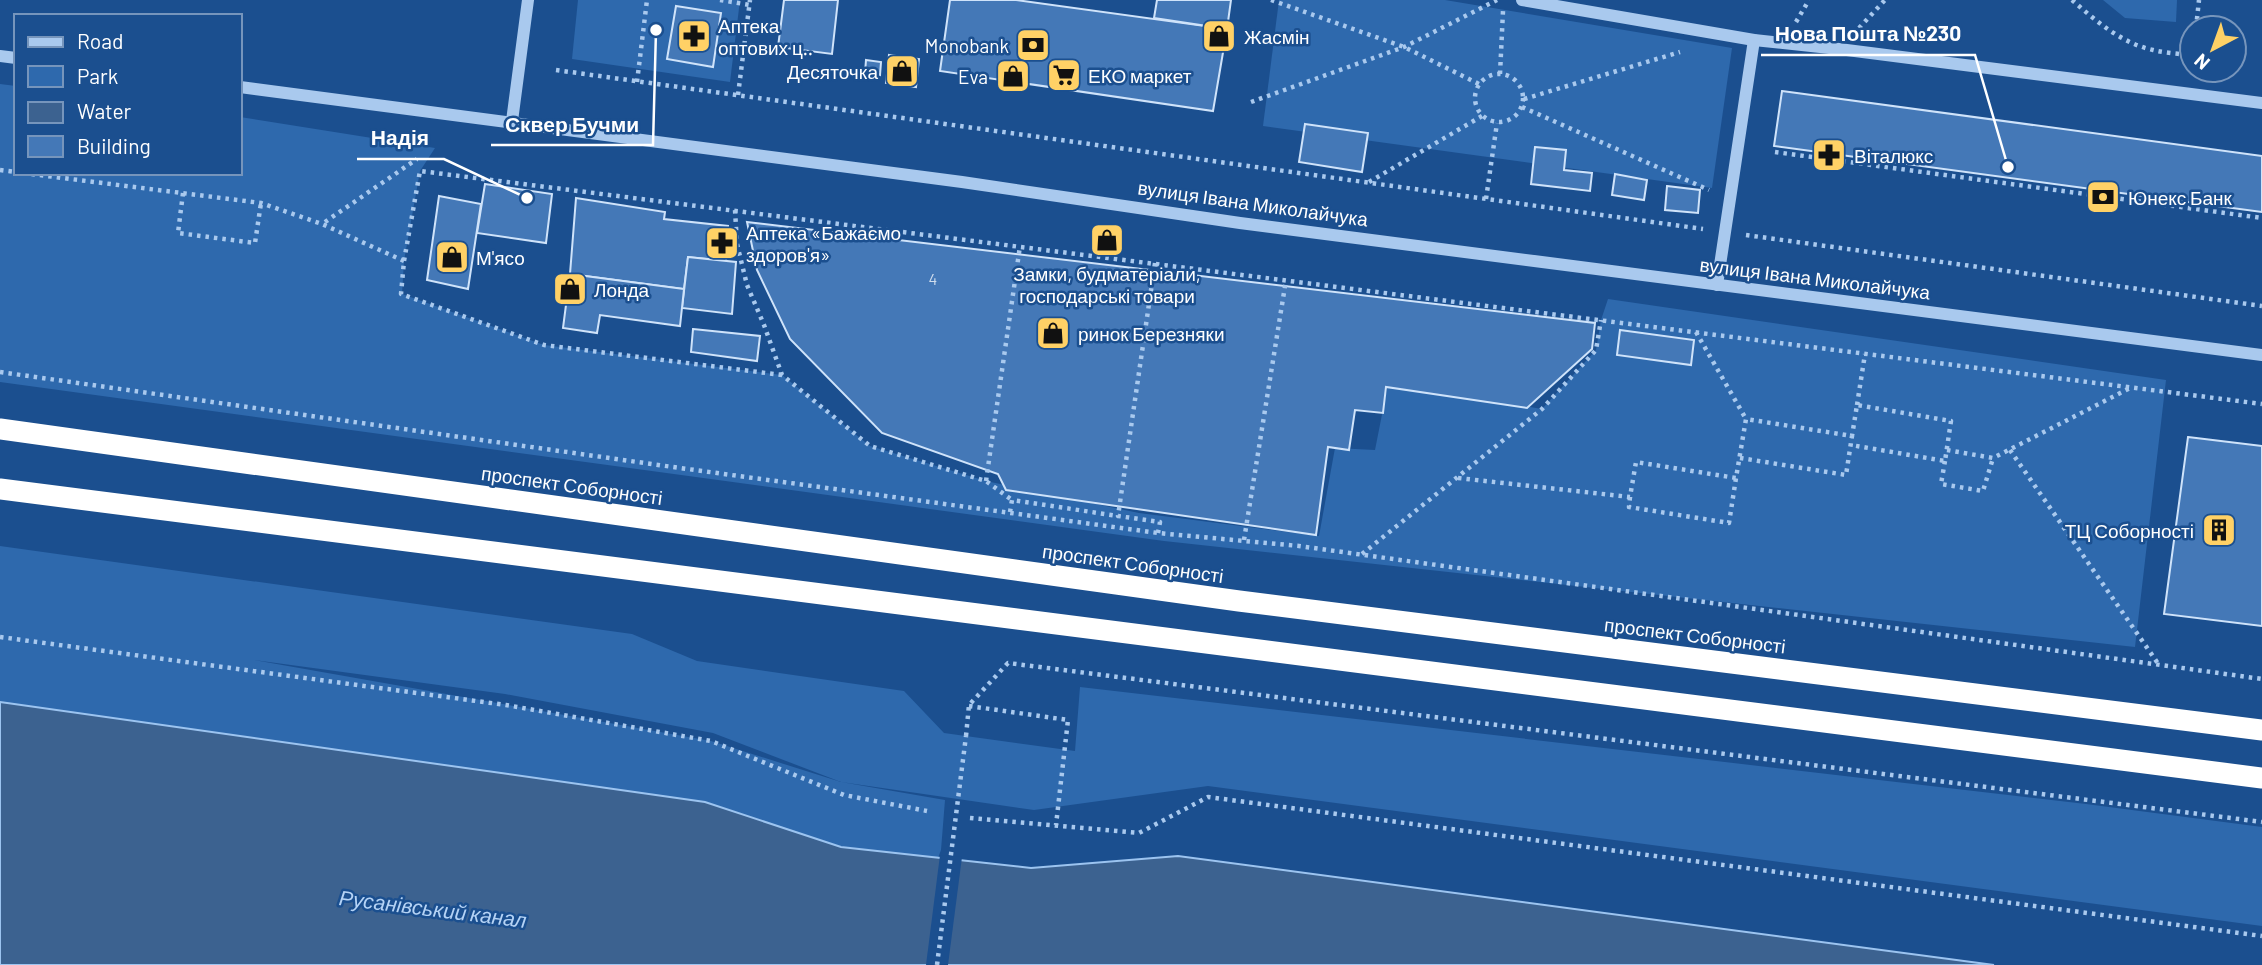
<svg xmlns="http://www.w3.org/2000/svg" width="2262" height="965" font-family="Barlow,sans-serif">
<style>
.green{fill:#2e69ad;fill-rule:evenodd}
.water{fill:#3c6290;stroke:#9cc4f0;stroke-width:2}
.pier{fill:#1b4f8f}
.building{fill:#4478b7;stroke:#cfe3fa;stroke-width:2}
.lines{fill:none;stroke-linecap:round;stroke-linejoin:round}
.path{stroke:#a9c9ee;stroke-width:4.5;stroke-dasharray:3.5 5;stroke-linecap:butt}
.minor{stroke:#a9c9ee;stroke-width:12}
.highway{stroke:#fff;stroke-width:21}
.path-bridge{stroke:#a9c9ee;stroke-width:4.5;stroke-dasharray:3.5 5;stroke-linecap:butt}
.labels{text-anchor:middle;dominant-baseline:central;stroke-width:5;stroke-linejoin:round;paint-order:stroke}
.number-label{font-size:16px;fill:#d0dded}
.poi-label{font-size:19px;fill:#fff;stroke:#1b4f8f;text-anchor:start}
.street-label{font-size:19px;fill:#fff;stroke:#1b4f8f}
.water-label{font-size:21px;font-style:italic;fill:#b5d3f5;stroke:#1b4f8f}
.leader{fill:none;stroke:#fff;stroke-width:2.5}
.callout-dot{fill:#fff;stroke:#1b4f8f;stroke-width:2.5}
.callout-label{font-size:21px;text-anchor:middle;font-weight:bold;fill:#fff;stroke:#1b4f8f;stroke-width:5;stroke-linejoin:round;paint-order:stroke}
</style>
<rect width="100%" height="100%" fill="#1b4f8f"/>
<g class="green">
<path d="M578,0H740L730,82L572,59Z"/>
<path d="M1279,0H1445L1732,48L1712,188L1263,126Z"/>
<path d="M2103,0H2177L2176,22L2125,18Z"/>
<path d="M0,84L16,86V173H240V117L435,148L420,171L404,261L402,294L544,345L782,375L870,446L986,481L1139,513L1319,536L1335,448L1375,450L1388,384L1542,409L1596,350L1601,320L1608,299L2166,380L2135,647L1164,541L0,382Z"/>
<path d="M0,546L632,634L697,661L904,691L944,733L1075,751L1080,687L2086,804L2262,827V926L1208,786L1034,810L841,782L945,800L941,850L938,858L837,846L705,802L0,702ZM254,660L505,694L713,733L841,782L711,741Z"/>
</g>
<path class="water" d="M0,702L705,802L841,847L1031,868L1178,856L1994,965H0Z"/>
<path class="pier" d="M940,855L962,857L948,965H926Z"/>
<g class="building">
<path d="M838,0L832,54L778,47L784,0Z"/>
<path d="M950,0H1016L1227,29L1213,111L940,71Z"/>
<path d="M1157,0H1231L1227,29L1154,18Z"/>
<path d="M676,6L721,13L713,67L667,59Z"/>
<path d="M889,55L919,59L916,87L886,83Z"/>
<path d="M866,60L881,62L880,75L865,73Z"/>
<path d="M1782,91L2262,156V212L1774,146Z"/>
<path d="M1305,124L1368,133L1362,172L1299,162Z"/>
<path d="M1535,147L1566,150L1564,170L1592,173L1590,191L1531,184Z"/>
<path d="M1615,174L1647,180L1644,200L1612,195Z"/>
<path d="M485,184L552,194L546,243L477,233Z"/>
<path d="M1667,186L1700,190L1698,213L1665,210Z"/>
<path d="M439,196L481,204L468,289L427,280Z"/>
<path d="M576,198L665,212L664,219L728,226L726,261L688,257L684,289L570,274Z"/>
<path d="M747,222L1595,323L1592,349L1527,408L1386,387L1383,413L1355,410L1349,450L1328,447L1316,535L1006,490L998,474L882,433L790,339L757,270Z"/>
<path d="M688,257L736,262L732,314L682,308Z"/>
<path d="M570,274L684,289L680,326L600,315L597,333L563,328Z"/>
<path d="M693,329L760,336L757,361L691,352Z"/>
<path d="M1620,330L1694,340L1691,365L1617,355Z"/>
<path d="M2188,437L2262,446V626L2164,614Z"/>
</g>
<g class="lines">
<g class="path">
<path d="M720,0L750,5"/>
<path d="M1271,0L1404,47L1479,84"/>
<path d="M2072,0C2096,21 2121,43 2153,50C2165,53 2179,54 2192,55"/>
<path d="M1796,22L1809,0"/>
<path d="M1859,28L1885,0"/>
<path d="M2196,28L2199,0"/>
<path d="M556,70L1703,229"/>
<circle cx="1499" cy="98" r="24"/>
<path d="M1500,74L1503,11"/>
<path d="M637,82L647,0"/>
<path d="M738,95L750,0"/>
<path d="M1524,99L1680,52"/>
<path d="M1251,102L1404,47L1497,0"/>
<path d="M1522,107L1709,190"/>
<path d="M1775,152L2262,218"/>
<path d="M0,170L16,172"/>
<path d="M23,173L261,203L322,224"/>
<path d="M1369,182L1482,116"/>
<path d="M183,193L178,233L255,243L261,203"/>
<path d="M1486,199L1497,123"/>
<path d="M735,210L737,244L747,285L764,325L782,375L870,446L986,481L1012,500"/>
<path d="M1746,235L2262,306"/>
<path d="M404,261L322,224L417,159"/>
<path d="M1155,263L1118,516L1160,522L1158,533"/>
<path d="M1696,332L1746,419"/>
<path d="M0,372L680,468L1158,533L1299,546L2262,679"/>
<path d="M782,375L544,345L401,294L404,261L420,171L2262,404"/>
<path d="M1857,405L1865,354"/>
<path d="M1947,450L1993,458L2132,387"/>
<path d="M2010,450L2159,665"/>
<path d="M1740,458L1846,475L1852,436"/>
<path d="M1945,461L1941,484L1983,491L1993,458"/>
<path d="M1458,478L1630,497L1636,462L1736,478L1746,419L1852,436L1857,405L1951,421L1945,461L1851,445"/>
<path d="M986,481L1020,246"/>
<path d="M1630,497L1629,507L1729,523L1736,478"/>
<path d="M1010,512L1012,500L1118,516"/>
<path d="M1244,540L1286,280"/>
<path d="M1362,554L1542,409L1596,350L1601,320"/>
<path d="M0,637L506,705L711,741L844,795L927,811"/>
<path d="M969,706L1068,720L1056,825"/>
<path d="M966,736L969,705L1008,663L2262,822"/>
<path d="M970,818L1139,833L1208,797L2262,936"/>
</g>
<g class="minor">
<path d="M1522,0L1754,40L1839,49L2262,103"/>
<path d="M0,56L16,58"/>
<path d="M240,87L962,182L1240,223L2262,355"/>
<path d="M512,121L528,0"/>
<path d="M1717,285L1754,40"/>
</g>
<g class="highway">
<path d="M0,429L1239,601L2262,730"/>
<path d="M0,489L2262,778"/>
</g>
<path class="path-bridge" d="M937,965L966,736"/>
</g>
<defs>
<g id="pharmacy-square" transform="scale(1.75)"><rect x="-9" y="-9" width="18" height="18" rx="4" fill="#ffd166" stroke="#1b4f8f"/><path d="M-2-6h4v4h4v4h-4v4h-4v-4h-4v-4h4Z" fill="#111"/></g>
<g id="shop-square" transform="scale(1.75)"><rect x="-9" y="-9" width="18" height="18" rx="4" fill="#ffd166" stroke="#1b4f8f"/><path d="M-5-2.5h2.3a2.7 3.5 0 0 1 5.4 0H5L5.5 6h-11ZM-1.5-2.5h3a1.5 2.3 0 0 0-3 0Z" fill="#111"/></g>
<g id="bank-square" transform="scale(1.75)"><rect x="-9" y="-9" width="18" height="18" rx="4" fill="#ffd166" stroke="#1b4f8f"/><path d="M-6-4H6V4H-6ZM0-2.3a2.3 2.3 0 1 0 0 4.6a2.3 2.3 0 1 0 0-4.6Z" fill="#111"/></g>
<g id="supermarket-square" transform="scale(1.75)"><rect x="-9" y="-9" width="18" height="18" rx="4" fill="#ffd166" stroke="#1b4f8f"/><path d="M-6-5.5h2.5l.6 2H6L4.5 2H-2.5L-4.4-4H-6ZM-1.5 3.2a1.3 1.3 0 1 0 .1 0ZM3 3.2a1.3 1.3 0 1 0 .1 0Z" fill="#111"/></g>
<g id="building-square" transform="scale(1.75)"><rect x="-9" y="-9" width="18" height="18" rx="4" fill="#ffd166" stroke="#1b4f8f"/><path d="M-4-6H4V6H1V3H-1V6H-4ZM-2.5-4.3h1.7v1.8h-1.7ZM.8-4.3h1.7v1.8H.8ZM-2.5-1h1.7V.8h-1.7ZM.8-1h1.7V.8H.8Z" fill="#111"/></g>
</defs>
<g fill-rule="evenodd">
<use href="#pharmacy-square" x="694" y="36"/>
<use href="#shop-square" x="1219" y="36"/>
<use href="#bank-square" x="1033" y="45"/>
<use href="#shop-square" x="902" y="71"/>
<use href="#supermarket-square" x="1064" y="75"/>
<use href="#shop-square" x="1013" y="76"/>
<use href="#pharmacy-square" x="1829" y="155"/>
<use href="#bank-square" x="2103" y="197"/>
<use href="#shop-square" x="1107" y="240"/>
<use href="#pharmacy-square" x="722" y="243"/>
<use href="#shop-square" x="452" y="257"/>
<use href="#shop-square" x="570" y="289"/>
<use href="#shop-square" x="1053" y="333"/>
<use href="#building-square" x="2219" y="530"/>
</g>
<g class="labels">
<g class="number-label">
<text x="933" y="278">4</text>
</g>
<g class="poi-label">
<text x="718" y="25">Аптека<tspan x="718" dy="22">оптових ц‥</tspan></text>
<text x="1244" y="36">Жасмін</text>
<text x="1009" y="45" text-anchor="end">Monobank</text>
<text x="878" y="71" text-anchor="end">Десяточка</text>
<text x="1088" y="75">ЕКО маркет</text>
<text x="988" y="76" text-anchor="end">Eva</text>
<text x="1854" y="155">Віталюкс</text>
<text x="2128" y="197">Юнекс Банк</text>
<text x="746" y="232">Аптека «Бажаємо<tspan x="746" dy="22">здоров'я»</tspan></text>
<text x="476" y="257">М'ясо</text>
<text x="1107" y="273" text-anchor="middle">Замки, будматеріали,<tspan x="1107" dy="22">господарські товари</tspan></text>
<text x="594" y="289">Лонда</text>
<text x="1078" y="333">ринок Березняки</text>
<text x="2194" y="530" text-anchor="end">ТЦ Соборності</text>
</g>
<g class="street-label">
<text transform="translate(1253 203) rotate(8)">вулиця Івана Миколайчука</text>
<text transform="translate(1815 278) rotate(7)">вулиця Івана Миколайчука</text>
<text transform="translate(572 485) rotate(8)">проспект Соборності</text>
<text transform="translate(1133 563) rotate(8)">проспект Соборності</text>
<text transform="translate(1695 635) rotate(7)">проспект Соборності</text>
</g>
<g class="water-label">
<text transform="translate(433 908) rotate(7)">Русанівський канал</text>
</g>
</g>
<path class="leader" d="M2008 167L1975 55H1761M656 30L653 145H491M527 198L444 159H357"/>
<g class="callout-dot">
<circle cx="2008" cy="167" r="7"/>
<circle cx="656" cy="30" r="7"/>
<circle cx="527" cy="198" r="7"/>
</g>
<g class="callout-label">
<text x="1868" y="41">Нова Пошта №230</text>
<text x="572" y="132">Сквер Бучми</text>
<text x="400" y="145">Надія</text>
</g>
<rect x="14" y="14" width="228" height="161" fill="#1b4f8f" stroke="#7695bc" stroke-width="2"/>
<rect x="28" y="37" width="35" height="10" fill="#a9c9ee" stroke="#7695bc" stroke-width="2"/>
<text x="77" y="49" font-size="21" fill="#ffffff">Road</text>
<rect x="28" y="66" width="35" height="21" fill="#2e69ad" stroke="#7695bc" stroke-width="2"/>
<text x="77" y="84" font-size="21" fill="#ffffff">Park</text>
<rect x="28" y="102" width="35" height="21" fill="#3c6290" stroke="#7695bc" stroke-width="2"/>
<text x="77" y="119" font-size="21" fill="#ffffff">Water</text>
<rect x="28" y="136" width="35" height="21" fill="#4478b7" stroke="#7695bc" stroke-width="2"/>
<text x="77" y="154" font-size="21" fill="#ffffff">Building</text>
<g transform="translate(2213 49) rotate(221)"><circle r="33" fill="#1b4f8f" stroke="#7695bc" stroke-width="2"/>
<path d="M0-5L12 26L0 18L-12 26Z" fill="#ffd166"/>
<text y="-10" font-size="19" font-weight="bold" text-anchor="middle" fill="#ffffff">N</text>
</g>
</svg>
